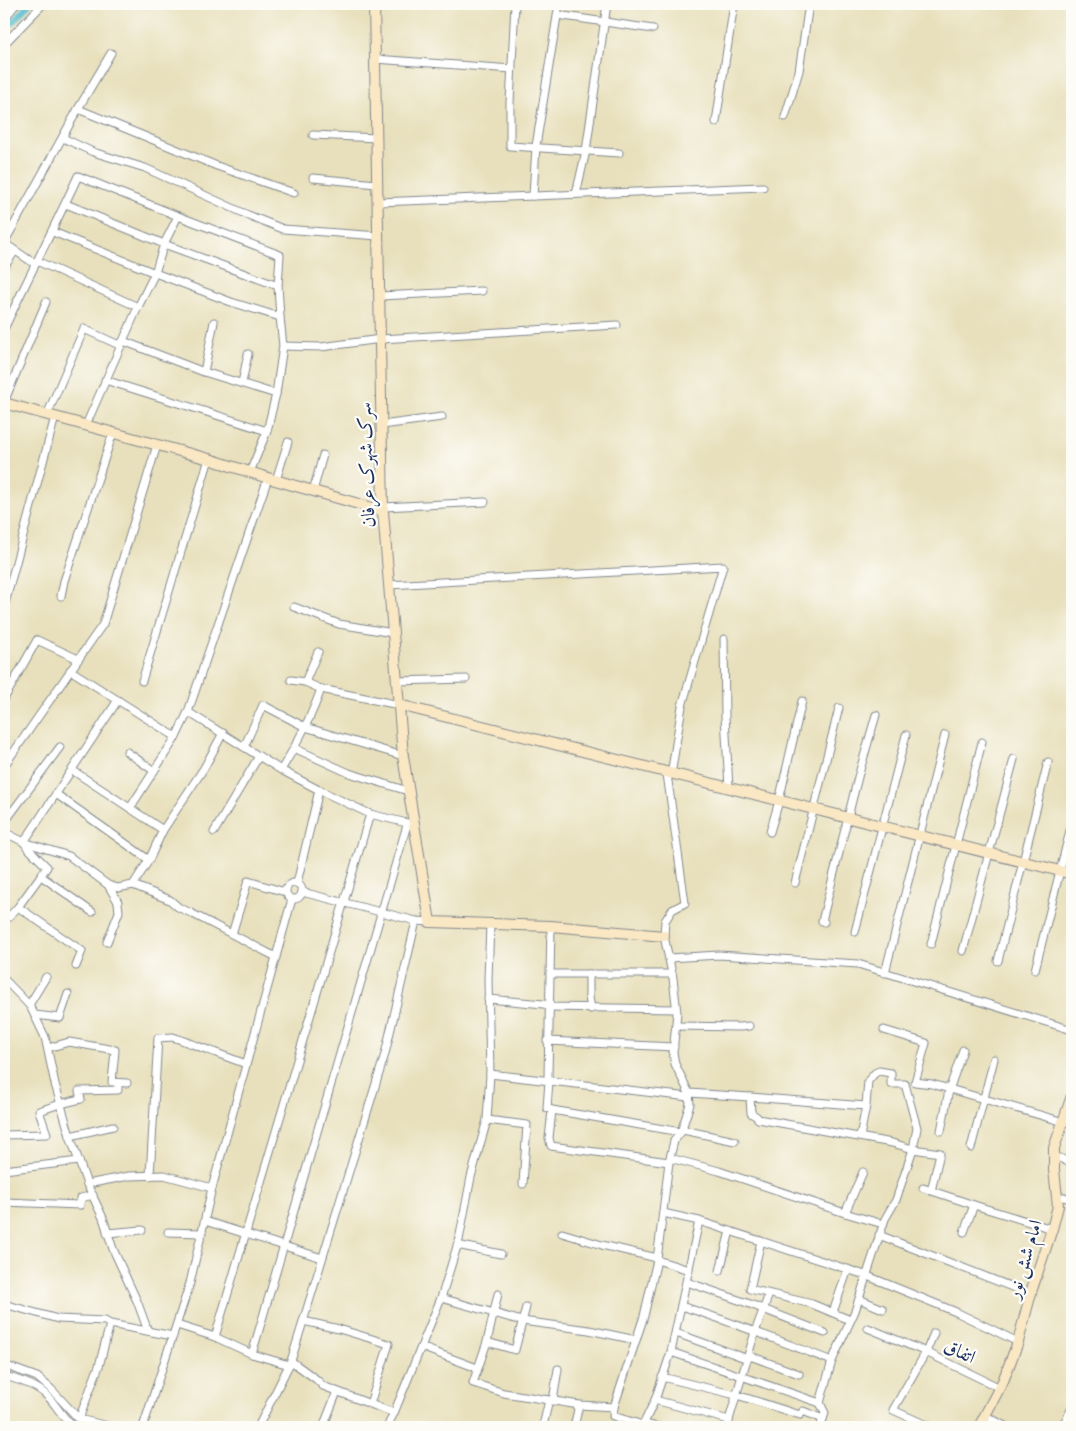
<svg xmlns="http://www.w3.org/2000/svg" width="1076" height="1431" font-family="'EB Garamond',Amiri,serif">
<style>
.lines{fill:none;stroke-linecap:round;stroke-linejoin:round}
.canal{stroke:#4eb8cb;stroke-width:6}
.street-casing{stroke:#82888d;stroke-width:9}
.secondary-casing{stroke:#82888d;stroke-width:12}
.street{stroke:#fff;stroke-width:7}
.secondary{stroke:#fae7c3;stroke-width:10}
.labels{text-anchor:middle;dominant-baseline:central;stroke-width:4.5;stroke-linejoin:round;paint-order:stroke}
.street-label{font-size:19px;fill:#1b2f5e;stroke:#fdfcf7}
</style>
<rect width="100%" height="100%" fill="#fdfcf7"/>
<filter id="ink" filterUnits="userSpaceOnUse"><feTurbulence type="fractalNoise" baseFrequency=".02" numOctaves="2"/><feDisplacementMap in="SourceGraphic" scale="10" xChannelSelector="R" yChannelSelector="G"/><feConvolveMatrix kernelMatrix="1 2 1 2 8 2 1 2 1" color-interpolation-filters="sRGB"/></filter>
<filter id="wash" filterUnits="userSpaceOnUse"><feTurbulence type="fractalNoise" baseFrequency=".0096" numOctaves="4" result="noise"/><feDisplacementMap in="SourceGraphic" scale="20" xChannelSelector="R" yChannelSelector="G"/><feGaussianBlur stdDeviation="1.12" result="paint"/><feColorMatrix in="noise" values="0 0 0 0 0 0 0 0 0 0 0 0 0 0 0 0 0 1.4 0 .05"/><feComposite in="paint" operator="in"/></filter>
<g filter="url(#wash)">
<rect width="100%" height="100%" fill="#e8e0bc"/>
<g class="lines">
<path class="canal" d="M4,32L29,4"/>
</g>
</g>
<g filter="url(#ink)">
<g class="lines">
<g class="street-casing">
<g id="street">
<path d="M515,4L510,103V146L619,153"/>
<path d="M557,15L653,29"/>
<path d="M4,19L16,4"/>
<path d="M4,44L42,5L45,4"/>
<path d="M375,59L512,69"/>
<path d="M78,109L217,166L294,193"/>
<path d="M785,117L799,71L809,4"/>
<path d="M716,122L734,4"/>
<path d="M313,135L377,138"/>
<path d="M63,138L93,152L145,168L248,215L283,229L379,236"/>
<path d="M313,178L377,184"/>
<path d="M576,194L586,151L607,4"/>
<path d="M533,196L536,146L559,4"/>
<path d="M378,202L763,187"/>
<path d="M66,204L164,244L178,216L280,255L278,286"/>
<path d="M53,232L155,273L164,244L278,286L280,317"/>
<path d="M37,261L138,307"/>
<path d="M35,264L4,243L78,109L111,53"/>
<path d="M4,267L15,251"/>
<path d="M380,296L482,291"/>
<path d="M4,329C28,278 54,228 78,176L178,216"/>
<path d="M283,346L321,347L381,339L617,325"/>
<path d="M204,372L214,322"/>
<path d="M105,380L267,431"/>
<path d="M242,383L248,354"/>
<path d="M4,402L46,302"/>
<path d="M47,415L84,329L119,345L123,341L138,307L155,273L231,302L280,317L283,346L276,394"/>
<path d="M86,425L123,341L204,372L276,394L267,431L250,472"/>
<path d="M382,425L442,417"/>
<path d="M276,480L288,442"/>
<path d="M313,491L323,455"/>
<path d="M383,507L485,502"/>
<path d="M389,585L723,566L682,706L671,775"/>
<path d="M61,596L64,581L113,433"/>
<path d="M4,607L55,417"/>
<path d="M294,607L339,624L393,633"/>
<path d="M724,639L725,716L729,788"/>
<path d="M70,670L176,737"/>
<path d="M291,680L305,682L321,689L399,705"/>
<path d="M142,681L209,459"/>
<path d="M397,681L466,679"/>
<path d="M305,682L318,652"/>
<path d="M4,699L37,640L78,659"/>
<path d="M188,712L281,770L319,790L370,814L411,824"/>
<path d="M244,747L263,705L305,727L403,756"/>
<path d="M294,748L349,773L408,791"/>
<path d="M127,752L154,771"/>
<path d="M4,766L103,624L157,445"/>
<path d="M72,770L163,830"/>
<path d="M281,770C297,744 311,718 321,689"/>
<path d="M56,794L149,860"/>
<path d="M130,808L176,737L188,712L268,478"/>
<path d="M4,823L60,747"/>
<path d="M4,832L24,842L69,856L108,885L118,888L133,885L170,900L178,907L191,913L276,957"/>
<path d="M214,832L259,756"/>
<path d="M770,832L779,801L802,701"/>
<path d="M24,842L118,700"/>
<path d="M41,876L92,912"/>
<circle cx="294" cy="891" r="8"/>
<path d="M297,883L319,790"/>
<path d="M795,883L839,708"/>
<path d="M133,885L149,860L163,830L204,768L223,733"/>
<path d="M302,892L416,921L430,922"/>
<path d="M18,907L82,951L76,966"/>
<path d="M4,922L18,907L47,867L27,847L24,842"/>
<path d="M824,922L822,921L858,777L876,715"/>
<path d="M551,926L548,1077L549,1081L547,1108L552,1110L549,1138L551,1146L669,1162"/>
<path d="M855,932L906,735"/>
<path d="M232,934L248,881L285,892"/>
<path d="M107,942L119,912L118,902L108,885"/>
<path d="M931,944L982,742"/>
<path d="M963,951L1014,759"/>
<path d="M669,958L719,955L858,964L1072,1030"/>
<path d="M998,961L1048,762"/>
<path d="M1035,970L1072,823"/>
<path d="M885,973L945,735"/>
<path d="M550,974H672"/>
<path d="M589,974V997L591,1009"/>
<path d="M4,979L30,1006L45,1037L55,1084L70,1136L87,1184L103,1218L113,1249L137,1301L148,1331"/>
<path d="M488,999L544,1004L549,1007L676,1009"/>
<path d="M29,1005L46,977"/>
<path d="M35,1015L60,1018L68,994"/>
<path d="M676,1026L740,1027L749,1026"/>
<path d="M884,1030L926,1043L915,1082L932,1084L1064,1122"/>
<path d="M547,1041L674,1047"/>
<path d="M48,1048L69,1042L115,1050L112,1082L127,1083"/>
<path d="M490,1074L689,1097"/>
<path d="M689,1093L750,1097L751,1113L757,1117L758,1119L892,1143L913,1149L917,1128L905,1084H891V1073L879,1071L875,1073L868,1081L866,1106L860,1137"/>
<path d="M750,1097L866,1106"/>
<path d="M552,1110L681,1132L683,1130L735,1141"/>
<path d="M487,1120L527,1125L523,1184"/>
<path d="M941,1131L949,1090L963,1050"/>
<path d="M4,1135L47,1134L39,1111L60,1104L81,1099L79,1091L118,1090V1083"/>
<path d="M70,1136L113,1126"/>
<path d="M971,1148L994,1059"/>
<path d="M670,1158L719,1171L845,1213"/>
<path d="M1054,1159L1060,1158L1072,1164"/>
<path d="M4,1170L79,1161"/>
<path d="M863,1172L845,1213L883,1224"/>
<path d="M150,1176L158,1038L173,1037L246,1064"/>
<path d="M87,1184L129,1176L164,1175L212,1188"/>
<path d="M923,1188L974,1205"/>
<path d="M1057,1198L1064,1197L1072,1200"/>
<path d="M4,1202L80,1205L81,1198L93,1195"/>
<path d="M663,1213L699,1221L865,1275L956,1312L1018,1342"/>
<path d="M205,1221L322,1258"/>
<path d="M168,1232L202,1233"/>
<path d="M964,1232L974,1205L1052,1229"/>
<path d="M107,1233L142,1230"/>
<path d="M562,1233L602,1245L657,1258"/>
<path d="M879,1235L1030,1294"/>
<path d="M761,1241L750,1289L812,1304L850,1320"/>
<path d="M457,1245L501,1254"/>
<path d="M657,1260L689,1270"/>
<path d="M720,1271L730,1231"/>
<path d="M687,1282L750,1304L825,1333"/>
<path d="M498,1294L487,1342L473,1383L504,1393L549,1400"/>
<path d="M441,1298L522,1321L589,1330L636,1340"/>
<path d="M859,1299L883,1309"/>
<path d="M4,1304L58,1319L105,1321L110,1324L99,1366L79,1419"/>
<path d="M681,1306C733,1322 782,1342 832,1361"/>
<path d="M833,1312L848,1269"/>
<path d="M303,1321L339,1329L389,1344L370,1404"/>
<path d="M110,1324L173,1336"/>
<path d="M177,1325L215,1337L252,1354L289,1365"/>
<path d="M868,1328L926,1352L893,1410L931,1427"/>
<path d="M676,1333L748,1359L750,1356L799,1374"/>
<path d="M934,1333L926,1352L1000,1388"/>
<path d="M215,1337L370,814"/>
<path d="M487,1342L515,1350L526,1307"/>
<path d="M421,1347L477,1368"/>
<path d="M671,1352L820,1403"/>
<path d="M252,1354L407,825"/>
<path d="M291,1361L385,1054L416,921"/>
<path d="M4,1365L37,1377L51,1389L79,1419L112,1427"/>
<path d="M4,1376C16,1379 38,1386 47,1396C58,1406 63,1421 77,1427"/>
<path d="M662,1377L740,1396L800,1415L803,1411L823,1419L825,1413L820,1403L832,1361L855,1311L885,1219L896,1200L913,1149L940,1153L931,1191"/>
<path d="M655,1400L729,1420"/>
<path d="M553,1401L558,1369"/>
<path d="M394,1413L441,1298L459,1240L471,1177L487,1120L490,1074L488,979L490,924"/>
<path d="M986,1416L1007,1427"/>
<path d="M325,1422L337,1392"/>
<path d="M1064,1422L1072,1427"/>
<path d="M644,1424L658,1427"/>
<path d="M643,1425L655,1400L671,1352L699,1221"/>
<path d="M543,1426L549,1400L579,1405"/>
<path d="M57,1427L69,1424"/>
<path d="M143,1427L190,1283L212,1188L292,899"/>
<path d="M258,1427L291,1361L316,1379L323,1386L394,1413L389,1423L390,1427"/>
<path d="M574,1427L579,1405L614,1407"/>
<path d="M642,1427L643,1425L613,1416L614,1407L644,1316L657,1260L669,1162L674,1141L681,1132L690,1104L689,1093L675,1064L673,1052L677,1013L673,978L664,936L665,921L672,910L685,903L667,774"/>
<path d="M729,1427V1420L755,1332L769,1294"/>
<path d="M820,1427L823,1419"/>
<path d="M1062,1427L1072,1408"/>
</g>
</g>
<g class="secondary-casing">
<g id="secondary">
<path d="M374,4L383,511L403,756L430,922L551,926L664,936"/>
<path d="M4,403L209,459L268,478L383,511"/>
<path d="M399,705L1072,874"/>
<path d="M979,1427L1003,1381L1018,1342L1032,1289L1052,1229L1058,1206L1054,1170V1148L1072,1096"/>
</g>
</g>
<use href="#street" class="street"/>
<use href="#secondary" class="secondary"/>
</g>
</g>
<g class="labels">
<g class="street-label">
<text transform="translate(366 465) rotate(-92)">سرک شهرک عرفان</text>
<text transform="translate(1024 1259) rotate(-73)">امام شش نور</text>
<text transform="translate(960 1351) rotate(26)">اتفاق</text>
</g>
</g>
<rect width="1076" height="1431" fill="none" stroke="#fdfcf7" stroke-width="20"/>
</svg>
